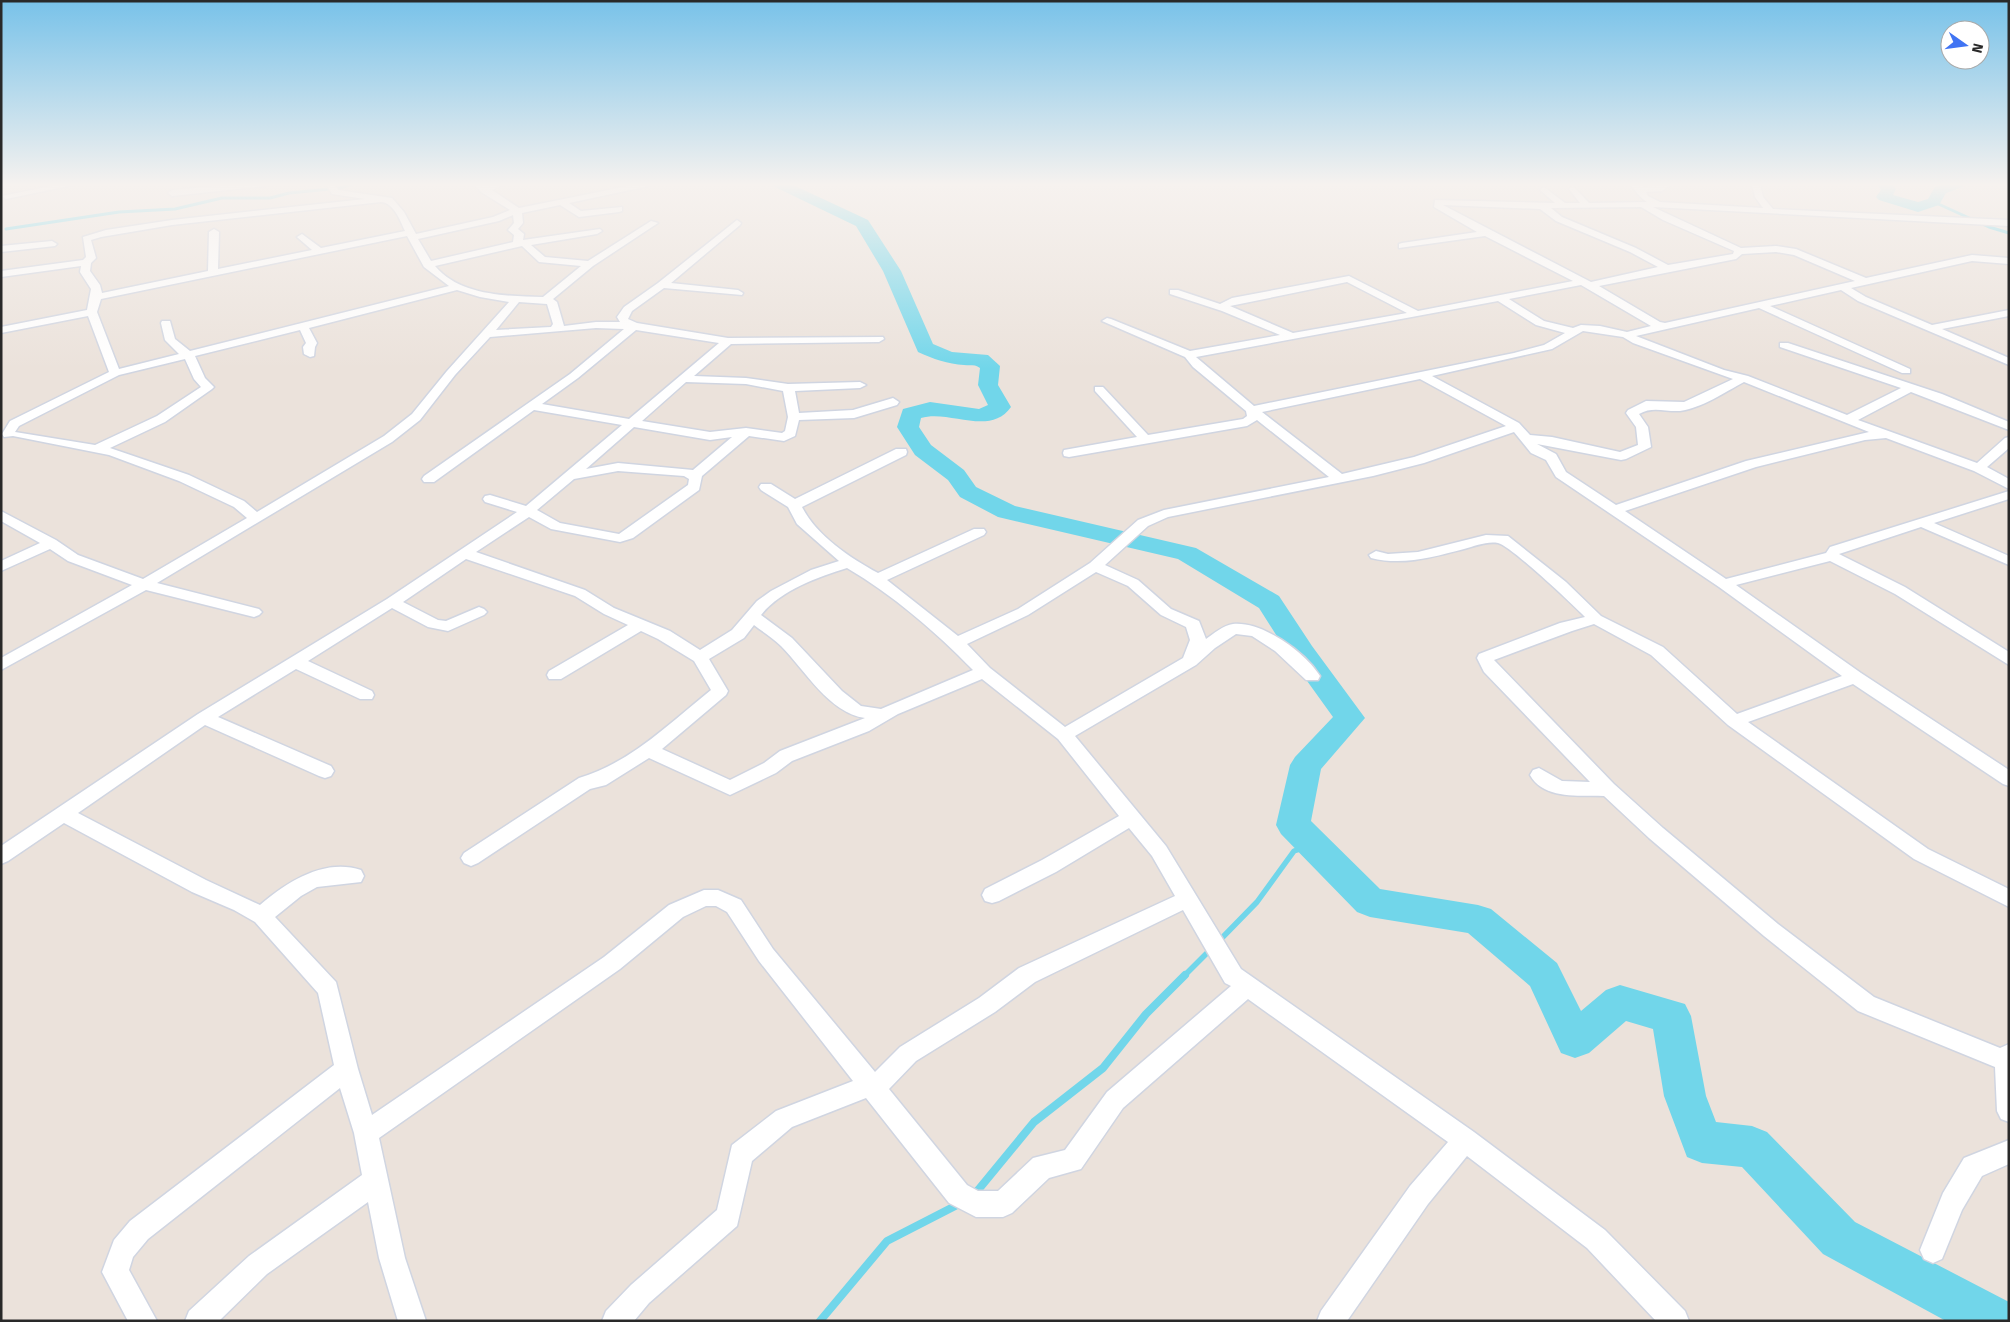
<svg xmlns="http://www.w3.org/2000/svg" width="2010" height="1322" font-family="'Fira Sans',sans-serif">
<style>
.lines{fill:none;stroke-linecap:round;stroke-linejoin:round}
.stream-far2{stroke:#71d6ea;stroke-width:3}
.stream-far1{stroke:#71d6ea;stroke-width:5.5}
.stream{stroke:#71d6ea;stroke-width:8}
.river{fill:#71d6ea;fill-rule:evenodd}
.minor-casing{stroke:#d0d5e1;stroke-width:3}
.minor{fill:#fff;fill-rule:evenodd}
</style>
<rect width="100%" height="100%" fill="#ebe2db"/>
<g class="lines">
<g class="stream-far2">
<path d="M1934,202L1989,227L2009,233"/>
<path d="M6,229L119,212L175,209L222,198H270L289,193L340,188L352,184"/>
</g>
<g class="stream-far1">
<path d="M1218,942L1257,902L1294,851L1313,845"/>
<path d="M1183,977L1212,948"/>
</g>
<g class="stream">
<path d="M974,1195L1034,1122L1103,1068L1146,1014L1185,975"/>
<path d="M820,1321L887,1241L961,1203"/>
</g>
<g class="river">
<path d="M773,184H791L868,220L901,271L933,344L952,352L988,355L1000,366L998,385L1011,407C990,437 949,409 921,418L919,427L931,445L964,470L976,487L1015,506L1196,548L1279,596L1312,646L1365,718L1321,769L1311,821L1380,889L1478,905L1491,909L1557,963L1581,1011L1606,990L1620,985L1685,1004L1691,1016L1706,1096L1716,1122L1752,1126L1767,1132L1855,1222L2009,1302V1321H1946L1823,1254L1742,1167L1702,1163L1687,1157L1664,1096L1653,1029L1626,1021L1589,1053L1575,1058L1561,1053L1530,986L1468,933L1370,917L1357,912L1281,834L1276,825L1290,765L1295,757L1333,717L1292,660L1259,608L1178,559L998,517L960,497L948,480L915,455L897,427L903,409L930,402L979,409L988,405L978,385L980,368C975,364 970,366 964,365C948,364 933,359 918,352L883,271L856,226L775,187Z"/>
<path d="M1877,184H1892L1896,189L1893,195L1918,202L1928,199L1935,187L1944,184H1964L1962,187L1946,193L1939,205L1918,212L1879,200L1876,197L1881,190Z"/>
</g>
<g class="minor-casing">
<g id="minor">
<path d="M61,184H78L6,199L2,196Z"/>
<path d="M242,184H269L265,186L172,196L168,193L172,190Z"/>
<path d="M326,184H334L338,190L392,198L404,212L416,234L493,217L510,210L481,192L474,184L487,186L505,184L492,190L519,208L638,184H653L649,186L569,203L581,211L622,207V211L619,212L579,217L560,205L522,213L523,223L518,229L524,234L523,240L600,229L602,231L597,234L531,245L545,257L588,261L651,221L658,223L593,266L553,299L557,302L564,326L596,322H620L617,317L624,307L658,283L737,220L741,223L740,225L671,283L738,290L743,293L742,295L664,288L632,311L628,319L637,323L728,338L883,337L884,339L879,342L731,344L694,376L746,378L788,384L860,382L866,385L860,388L795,391L799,413L853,410L893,398L899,402L897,405L854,418L799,420L795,436L784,441L749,436L702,476L699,490L633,538L620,542L551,529L529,517L476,552L585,590L614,608L670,631L700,650L732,630L757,601L771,591L811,570L839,561L797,524L788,507L761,490L759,487L761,484H771L795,499L896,449H906L907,452L906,455L802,507C816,535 850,558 878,573L974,529H984L986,532L984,535L887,580L958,636L1018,609L1090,563L1138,520L1164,510L1329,477L1257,420L1247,426L1069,457L1064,456L1063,453L1064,450L1137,437L1095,391V387H1103L1148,435L1243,419L1247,416L1246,411L1193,367L1185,357L1102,321L1107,318L1111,319L1190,351L1280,335L1222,311L1170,294V290H1178L1220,304L1232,298L1349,276L1418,311L1573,281L1485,236L1399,248V244L1402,243L1477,232L1434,207L1435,200L1555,203L1540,190L1544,187L1565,203H1580L1569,189L1573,186L1589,203L1647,202C1640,198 1634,189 1630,184H1640L1644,187L1672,184L1662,191L1646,192L1648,196L1660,202L1763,208L1755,197L1752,184H1760L1763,197L1773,209L2009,220V226L1653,207L1741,248L1776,246L1796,249L1866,278L1972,255L2009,258V264L1972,261L1851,288L1866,297L1932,325L2009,310V316L1942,329L2009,358V365L1858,301L1841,290L1770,306L1910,369V373H1902L1759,308L1636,336L1724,370L1748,376L1847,415L1901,388L1780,347V343H1788L1942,394L2009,422V430L1911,392L1858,420L1977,463L2005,438L2009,437V448L1987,467L2009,479V489L1974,471L1886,438L1865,440L1756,467L1625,511L1726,579L1826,553L1830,547L2009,491V499L1934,523L2009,556V565L1921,527L1839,554L1905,587L2009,652V665L1895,594L1830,561L1736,585L1861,673L2009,770V786L2003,784L1853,684L1748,722L1928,849L2009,889V907L1914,859L1728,725L1651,655L1594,624L1572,631L1494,660L1614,784L1663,828L1778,924L1874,997L2000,1048L2009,1044V1122L2001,1119L1997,1111L1995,1067L1858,1011L1764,936L1649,838L1604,796C1579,795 1544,800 1530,775L1533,770L1539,768L1562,781L1590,782L1484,672L1477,658L1479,654L1560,623L1585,617C1572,604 1511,546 1498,543C1487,541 1475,546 1464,549C1433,557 1403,566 1371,558L1369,555L1376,551L1388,554L1418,552L1486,535L1508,536L1566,582L1601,616L1663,647L1737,714L1842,676L1719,587L1556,477L1546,460L1531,453L1514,432L1424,463L1373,476L1168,517L1148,526L1105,565L1138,580L1171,609L1199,621L1206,639C1213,634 1224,625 1233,624C1262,621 1305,652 1320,676L1318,680H1306L1275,651L1252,636L1236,634L1215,648L1196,665L1075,736L1166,846L1241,969L1474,1132L1605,1230L1685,1311L1689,1321H1656L1587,1248L1467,1156L1428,1204L1347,1321H1317L1321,1311L1410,1186L1448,1142L1248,999L1123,1108L1081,1169L1049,1178L1012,1213L1003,1217H976L949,1203L866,1098L792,1127L752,1161L737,1226L649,1303L634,1321H602L606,1311L631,1285L717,1210L732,1145L776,1111L853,1081L759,961L727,912L716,906H706L683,917L620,969L379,1138L405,1258L426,1321H398L379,1258L368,1202L267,1274L219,1321H185L189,1311L249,1256L362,1175L354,1133L340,1088L148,1239L133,1257L129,1270L157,1321H128L102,1272L114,1240L130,1221L334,1065L318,993L255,922L234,910L192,892L64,823L8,861L1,864V846L198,714L387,599L517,512L485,502L483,499L485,496L490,495L526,506L622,425L534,410L434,482H424L422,479L424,476L570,374L624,329L596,328L490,337L455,375L420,420L392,442L157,583L259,609L262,612L259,615L254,617L146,590L1,670V658L132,585L68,561L50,549L1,571V561L40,543L1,521V511L56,540L78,555L143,579L247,518L234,507L179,481L109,455L13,436L4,437L2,434L10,421L109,372L88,316L1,333V327L87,310L91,289L80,272L81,266L1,277V271L83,260L86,257L83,237L106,230L172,220L365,199L332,194ZM381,202C394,203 400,220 405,231L321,248L302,234L297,237L312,250L218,269L219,232L214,229L209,232L208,271L102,293L100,285L90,271L91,263L96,258L91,240L101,237L172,225ZM1443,205L1540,209L1556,221L1630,252L1658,267L1591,282ZM1641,207L1663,220L1734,251L1733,254L1668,265L1636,248L1562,217L1551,208ZM513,215L514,223L508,230L514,235L513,242L431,261L418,239L499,221ZM407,236L424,267L449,286L190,351L175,339L170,321H162L161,323L165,340L179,354L119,369L97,312L101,299ZM522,246L539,262L581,266L543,297C507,296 460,296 435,266ZM1776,252L1794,255L1855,281L1665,323L1660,322L1599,286L1736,259L1742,254ZM1347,282L1407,313L1293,333L1230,306ZM1581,285L1651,326L1627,332L1600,326L1581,325L1573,328L1544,321L1509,299ZM457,290L480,297L509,302L447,371L412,414L384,436L257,512L244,501L189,475L110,448L165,422L212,389L214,387L205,378L195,356L300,330L306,343L303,347L304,354L310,357L314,356L315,347L317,343L309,328ZM1498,301L1536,325L1565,333L1544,345L1514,353L1254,406L1196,357ZM519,302L547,304L553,324L551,327L496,330ZM636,330L719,343L629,419L542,404L578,378ZM1583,331L1623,337L1633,343L1733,379L1684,402L1646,401L1628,410L1626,413L1636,427L1638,445L1620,452L1552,437L1530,435L1519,423L1432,376L1552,349ZM185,359L194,379L201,387L157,416L95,445L15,432L19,426L119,375ZM1420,379L1506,426L1414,457L1342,474L1262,412ZM686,382L746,384L783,391L788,417L785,431L782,433L746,428L710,432L642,421ZM1744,382L1869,432L1746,461L1616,505L1566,472L1556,454L1537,444L1621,460L1626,459L1651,447L1648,427L1639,414C1653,406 1665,412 1680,411C1702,408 1725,392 1744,382ZM634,427L710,440L732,437L693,470L618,463L586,469ZM618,471L684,476L689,479L688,485L619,534L560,523L537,510L574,479ZM466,559L575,596L604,614L628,625L549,671L547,675L549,679H561L641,631L658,639L694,661L711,690C670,723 630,763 579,778L464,853L461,858L464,863L471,866L478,863L590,789L606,785L649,758L730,795L776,773L792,761L869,731L898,714L982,679L1058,739L1119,816L1042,860L985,889L982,895L985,901L992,903L999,901L1056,872L1129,828L1152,856L1175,896L1019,968L979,998L900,1047L875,1072L773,949L741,900L718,890H704L669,905L604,957L372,1115L358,1069L336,982L275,917L301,896L317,887L361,882L364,876L361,870C324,858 287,882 260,905L206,880L78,813L205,725L319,776L325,778L331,776L334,771L331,766L218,717L296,669L360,699H372L374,695L372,691L308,661L392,608L428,627L448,631L484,615L487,612L484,609L479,607L446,621L438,620L403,602ZM847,568C893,595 936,632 973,670L881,709L861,706L842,691L792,638L761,615C781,590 818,577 847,568ZM1096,572L1128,586L1161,615L1186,627L1190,640L1183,658L1065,727L990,668L967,644L1028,615ZM754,625C763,632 773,638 781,646C805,670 829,713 865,718L780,751L764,763L730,780L662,749L726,695L728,691L709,659L744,638ZM1183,910L1225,983L1231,986L1107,1092L1065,1150L1033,1158L998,1191H978L967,1185L889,1089L916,1061L995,1012L1035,982Z"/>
<path d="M52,241L57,244L55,246L1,252V246Z"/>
<path d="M2009,1140V1164L1982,1176L1962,1210L1942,1259L1933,1263L1924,1259L1920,1250L1943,1193L1964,1158Z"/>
</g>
</g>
<use href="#minor" class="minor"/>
</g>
<linearGradient id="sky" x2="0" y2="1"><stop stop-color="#78c2e9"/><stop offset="0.5" stop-color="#f6f2ef"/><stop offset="1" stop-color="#f6f2ef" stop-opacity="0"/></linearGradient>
<rect width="2010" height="369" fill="url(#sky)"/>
<rect width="2010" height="1322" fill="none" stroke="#292929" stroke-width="5"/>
<g transform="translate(1965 45) rotate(104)"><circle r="24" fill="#ffffff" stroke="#a9a9a9"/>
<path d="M0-4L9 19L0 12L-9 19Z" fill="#4074f3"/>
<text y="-8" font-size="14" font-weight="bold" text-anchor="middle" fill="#292929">N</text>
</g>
</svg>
